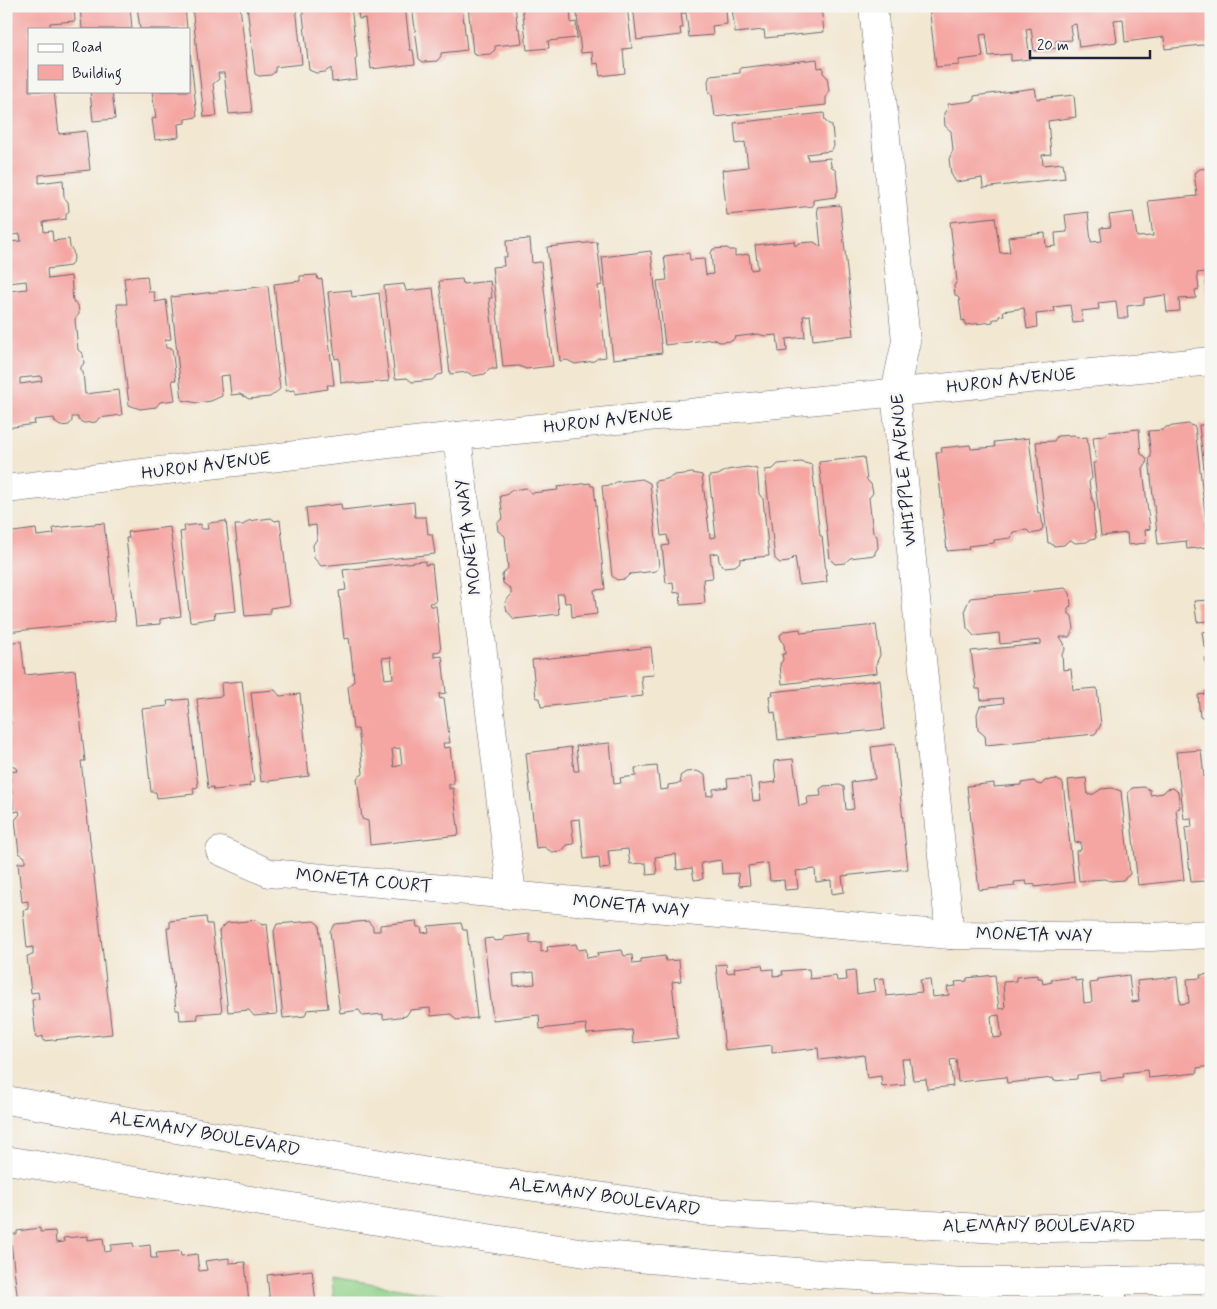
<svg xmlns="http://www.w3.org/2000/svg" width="1217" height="1309" font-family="Mynerve,sans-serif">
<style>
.green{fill:#90d289;stroke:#597a62}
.building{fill:#f5a6a2;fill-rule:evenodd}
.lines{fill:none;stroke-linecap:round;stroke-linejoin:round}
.lane-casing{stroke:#6b6770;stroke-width:24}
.street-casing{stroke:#6b6770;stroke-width:29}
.primary-casing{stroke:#6b6770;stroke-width:29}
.lane{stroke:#fff;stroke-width:22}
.street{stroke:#fff;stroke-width:28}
.primary{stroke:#fff;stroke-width:28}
.labels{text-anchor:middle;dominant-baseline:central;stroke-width:5;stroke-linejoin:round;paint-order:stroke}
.street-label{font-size:18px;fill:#22223b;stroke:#f6f6f2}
</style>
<rect width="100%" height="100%" fill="#f6f6f2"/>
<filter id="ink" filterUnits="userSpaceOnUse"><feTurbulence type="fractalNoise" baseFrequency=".02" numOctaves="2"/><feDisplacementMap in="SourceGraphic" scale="10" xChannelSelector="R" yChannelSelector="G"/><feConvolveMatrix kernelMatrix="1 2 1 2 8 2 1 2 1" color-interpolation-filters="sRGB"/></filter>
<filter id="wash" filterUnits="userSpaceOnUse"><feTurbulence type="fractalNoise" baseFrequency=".0096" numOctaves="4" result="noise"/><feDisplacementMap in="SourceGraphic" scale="20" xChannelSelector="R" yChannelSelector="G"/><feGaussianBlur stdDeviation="1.12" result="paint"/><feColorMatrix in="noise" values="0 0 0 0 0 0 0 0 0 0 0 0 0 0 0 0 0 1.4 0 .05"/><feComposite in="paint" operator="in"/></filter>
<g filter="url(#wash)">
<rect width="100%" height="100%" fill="#f2e7d1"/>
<path class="green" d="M332,1277L491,1303H334Z"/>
<g id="blocks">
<g class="building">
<path d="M6,6H74L75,21L50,23V29H29V91H54L59,134L86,131L90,170L39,175V183L63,180L64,197L68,202L69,211L66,215V219L43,222L44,232L52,231L53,241L69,239L70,247L73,251L74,259L70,266L47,269L48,279L71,276L73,302L78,305L79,314L75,319L78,350L83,354L84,363L81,367V372H83L85,394L119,390L122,415L99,418L96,422L84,423L78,420V417H72V421L69,425L60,426L55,422L54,418L34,420L35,424L6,428V242L21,241L20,234L6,236ZM26,281L27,289L10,291L9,283ZM41,376L42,381L20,384V378Z"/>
<path d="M80,6H130L132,29H82Z"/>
<path d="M137,6H185L187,29H140Z"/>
<path d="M192,6H240L252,112L229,114L224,73H218L219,79L213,84L217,116L204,117Z"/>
<path d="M247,6H296L302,64L275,67V72L271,75L259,76L255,74Z"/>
<path d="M302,6H351L357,57L355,59L357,79L332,82L331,68L325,72L316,73L309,70Z"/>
<path d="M357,6H405L410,50H413L415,64L371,69L365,18L359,19Z"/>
<path d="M412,6H462L467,50L441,53V56L437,61L423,62L419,59Z"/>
<path d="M468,6H515L518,29H520L522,43L495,46V50L490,54L479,55L473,53Z"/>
<path d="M522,6H570L571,23L576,22L577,38L548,41L549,48L527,50Z"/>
<path d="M576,6H627L632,48L623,49L625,73L600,76L598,63L593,64L592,52L581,53Z"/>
<path d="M633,6H821L824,32L765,38L764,30L735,33L732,8H726L727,24L712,26L713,35L689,37L686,13H681L683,28H680L681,35L637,40Z"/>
<path d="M929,6H1210L1211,44L1165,49L1164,37L1125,42L1123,19L1114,20L1117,42L1079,47L1076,24L1070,25L1072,40L1056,41L1057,48L1034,51L1031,28L1026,29L1030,59L1011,61V54L989,56L986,34L980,35L983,57L959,60V65L936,67Z"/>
<path d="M189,51H190L197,117L185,119V123L178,124L179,137L155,140L152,119L156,118L152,91H189Z"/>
<path d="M817,59L818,68L823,67V73L827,77L829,91L826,97V105L715,117L712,95L709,93L708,81L710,76L740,73V68Z"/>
<path d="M1035,88L1037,99L1074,95L1076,117L1048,121L1051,154L1042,155L1043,165L1063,163L1065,178L983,188L982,178L956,182L951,174L949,159L953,150L951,131L945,126L944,113L948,108V104L974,101V96Z"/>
<path d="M90,91H112L115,119L93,121Z"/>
<path d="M824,113L825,121L832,126L834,146L831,151L807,154L808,160L830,158L831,166L836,171L838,190L835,197L813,200V206L727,215L722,170L748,167L745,142L736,144L734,123Z"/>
<path d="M1211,168V301H1208L1205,272L1197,273L1199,289L1195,290L1196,298L1179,299L1180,311L1167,312L1165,295L1144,298V304L1127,306L1128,318H1118L1116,301L1098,303L1099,309L1081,311L1083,322L1073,323L1070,305L1054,307L1055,312L1036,314L1037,327L1027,329L1024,308L1003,311L1004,315L999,316V319H993V322L965,325V320L962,321L959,298L955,295L954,286L957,281L950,222L995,217L1000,253L1010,252L1008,237L1045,233L1046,247L1056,246L1055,233L1067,232L1065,215L1088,212L1091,242L1102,241L1100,228L1111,227L1109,215L1133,212L1137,237L1153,236L1148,201L1197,196L1194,173L1200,169Z"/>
<path d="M840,205L854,335L813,340L810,315L803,316L805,337L786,339L787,351L779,352L777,335L765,336L758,334L735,337L732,341L720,342L713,339L665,345L657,281L667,280L664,256L689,253L690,260L704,259L706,275L713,274L711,253L713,249L727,248L730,250H735V256L749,254L751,270L758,269L755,245L794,241L795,246L799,243L814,242L821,247L817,207Z"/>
<path d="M530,239L532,263L541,262L553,366L526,369L519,366L503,367L492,267L504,266L503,257H507L506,241Z"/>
<path d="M597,242L602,285L598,286L606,357L598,358L594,361L575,364L567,360L560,361L547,247Z"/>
<path d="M651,251L662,353L613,359L602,257Z"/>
<path d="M317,275L318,280L322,279L334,385H327L328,389L295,394V390L286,391L274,284L300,281V276Z"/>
<path d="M147,276L149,292H154L155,302L166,300L171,339L165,340L166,348H172L176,380H172L175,400L160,402L156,407L140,409L129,405L117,304H127L124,278Z"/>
<path d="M462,279L463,284L490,281L492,298H489L497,369H490L485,374L473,376L467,372L450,374L439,281Z"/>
<path d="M404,284L406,291L433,288L443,374L438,375L432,380L412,382L407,378L395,379L384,286Z"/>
<path d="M268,286L280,389L270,397L249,399L240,394L231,395L229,375L220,376L222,396L211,401L197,403L182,400L171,297Z"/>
<path d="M351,290L352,297L379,293L389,381L358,384L349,382L341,383L339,358L335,359L328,292Z"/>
<path d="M1211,421V513H1209L1199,425H1206V422Z"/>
<path d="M1188,424L1195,427L1209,547L1187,549L1186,541L1158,544L1149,458L1151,457L1148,431L1163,430L1166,427Z"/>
<path d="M1139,429L1141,454L1146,457L1147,463L1143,469L1150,529L1145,530L1146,543L1128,545L1127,533L1101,536L1093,463H1096L1093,437L1104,436L1109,432Z"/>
<path d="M1074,435L1077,438L1087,437L1092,478L1089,482L1092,500L1094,503L1095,510L1093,514L1096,538L1091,539L1087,542L1075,543L1071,540L1068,541L1064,545L1054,546L1050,543H1048L1036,442L1054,441L1057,436Z"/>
<path d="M1029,438L1038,513H1041L1043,528L1040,532L1031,534L1027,530L1013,532L1011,538L994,540V543L968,546L969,549L947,551L936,452H942L941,448L970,445L971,449L995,447L994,442Z"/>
<path d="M864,457L867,480L871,484L873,493L869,498L873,533L877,536L878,548L875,552V555L850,558L845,563L835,564L830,559L819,462Z"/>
<path d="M801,462L812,465L820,536H822L827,582L799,585L795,556L789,562L780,563L775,559L765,470L773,469L778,464Z"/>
<path d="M747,467L757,469L759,494L763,499L769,556L740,559V562L735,566L723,567L719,561L718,553L710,554L713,578L703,579L705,603L681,605L680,592L674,593L673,582L666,583L662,546L669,545L667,535L661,536L655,481L667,479L675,475L692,473L702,475L710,538L716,537L709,476L718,475L727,470Z"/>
<path d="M642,479L650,483L659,567L656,571L630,574L625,579L617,580L612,576L602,486L612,485L616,482Z"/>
<path d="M590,483L591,486H594L605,589L594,590L597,614L572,617L571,602L565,603L564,594H557L559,614L514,619L507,611L505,602L511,595V589L503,583L502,575L508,568L505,536L498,531L497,523L503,518L500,496L506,495L512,490L526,488L532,493L558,490L557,487Z"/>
<path d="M414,502L415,517H426L428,534H432L435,554L321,566L314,558L313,545L317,539L316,525L308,526L306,508L341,504L342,510Z"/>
<path d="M271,518L275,521L280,520L290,605L270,608V614L245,616L235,525H243L248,521Z"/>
<path d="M226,521L236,611L214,613L215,618L190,622L180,532L185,531L184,526L201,524V529H208L207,523Z"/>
<path d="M104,523L115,621L6,632V533L36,529L37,536L54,534L53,528Z"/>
<path d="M170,527L181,616L160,619V624L136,626L126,538H129L128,532Z"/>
<path d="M425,561V565L432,564L436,602L429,603L430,606H436L441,651L434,652V657L442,656L446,693L439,694L440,699L444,698L450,743H443L444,748L450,747L454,784H449V789L453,788L459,835L370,845L368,821L362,819L357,778L363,774L361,752L358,729H353L348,687L354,681L352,661L349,638L344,639L339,591L346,590L343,570ZM391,657L393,678L385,679L382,658ZM400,748L402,765L394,767L392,749Z"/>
<path d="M1065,588L1070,593L1071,606L1068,609V613L1072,616L1074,629L1069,637H1060L1064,643L1065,650L1062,654L1063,670L1071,669L1073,690L1097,688L1101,725L1095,734L986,745L985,736L978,730L977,714L980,706L1004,703L1003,698L981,700L980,689H976L971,651L1041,644V640L1000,644L999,633L974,636L967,628L965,609L970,598Z"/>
<path d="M1211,600V624L1209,621L1197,622L1194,601Z"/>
<path d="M876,625L880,655L876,664L877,673L782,684L780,664L783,660L782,654H785L784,644L781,641L780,635L785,631L800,629L801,633Z"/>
<path d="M1211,631V676L1207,671L1205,658L1208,655V649L1204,646L1202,632Z"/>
<path d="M21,641L25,675L75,670L85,761H81L112,1034L43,1041V1036L36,1038L32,1000L39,999L38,992L31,993L27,956L33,955V947L27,948L23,910L28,909V901L22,902L18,863H25V857L19,853L15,820L20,814L19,811L14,812L10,772L17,771L16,768L9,763L6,735V729L11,724L10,718L6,719V643Z"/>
<path d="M651,647L654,675L641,676L643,696L541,707L540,698H536L532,660Z"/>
<path d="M880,680L885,729L778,740L775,712L771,713L769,696L773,695L772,692Z"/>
<path d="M242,681L254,782L249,783L250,786L214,790L213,787L208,788L197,699L222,696L221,683Z"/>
<path d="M275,690L280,696L300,694L309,776L261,782L251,692Z"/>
<path d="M1211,690V716L1200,717L1198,695L1206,694L1205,691Z"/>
<path d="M188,699L198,787L193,788L194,794L157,798L156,792H151L142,709L168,706L167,701Z"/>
<path d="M610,743L614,784L621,783L620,778L636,776L635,768L657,766L660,790L668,789V785L681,783L680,776L686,772L697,771L705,775L707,796L713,795V789L728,787L727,779L750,777L753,801L761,800L759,784L776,782L774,761L793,759L799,806L808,804L807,797L821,796L820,789L824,786L840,785L844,787L846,810L854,809L851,782L875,779L871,747L895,744L908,869L842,876L844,892L832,894L831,880L816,882L815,869L796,871L798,889L785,890L784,880L770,881L768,863L748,866L750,885L739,886L738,873L722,874L721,860L701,863L703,879L694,880L692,868L677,870L676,854L655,857L657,874L647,875L646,863L630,864L628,849L608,851L610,868L600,869L599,857L584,859L580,819L571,820L574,844L567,845L562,851L552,852L544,847L536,848L526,753L571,747L574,771H579L576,746Z"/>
<path d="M1201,750L1204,777L1211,772V884L1204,881L1191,882L1185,828L1192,827L1191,818L1184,819L1176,752Z"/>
<path d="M1086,778L1088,795L1094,794L1101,789L1112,788L1121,791L1130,874L1123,880L1111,881L1104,879L1079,881L1076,851L1081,850V842L1075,843L1068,780Z"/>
<path d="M1056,779L1063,783L1074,882L1035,887V884L1027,885L1026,881L1014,882L1015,886L979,890L967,786L994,783V787L1021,785V783L1034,781L1037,784L1041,785L1045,781Z"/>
<path d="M1144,787L1150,790V795L1163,793L1167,789L1173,788L1178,792L1180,808L1176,809L1184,880L1138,885L1128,793L1132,788Z"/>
<path d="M206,917L207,924H212L222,1012L197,1014L198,1019L180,1020L179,1010H176L167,928H170V921Z"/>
<path d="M256,920L262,925L267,924L277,1014L254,1016L249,1010L228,1012L219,931L227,923Z"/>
<path d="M314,921L319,925L328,1008L307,1010L305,1016L283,1018L274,931L277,924Z"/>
<path d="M368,921L373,927V931H380V925L416,921L417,927H421L422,933L429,932L428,926L461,923L463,930H467L477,1018L456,1020L451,1014L431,1016L430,1008L410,1010L406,1016L383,1019V1014L363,1016L359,1010L340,1013L330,931L335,924Z"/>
<path d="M530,934V943L541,942V952L548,951L547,947L576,944L578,950L586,949L587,958L598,956L597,953L622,950L624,956L632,955L633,964L641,963V959L665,956L666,961L679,960L681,981L672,982L678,1038L633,1043L632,1030L587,1034L586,1024L540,1029L539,1015L493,1020L484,939L493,938L494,941L504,940V937ZM534,972L535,984L514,986L513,974Z"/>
<path d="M726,964L727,973L735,972L734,968L762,965L763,970L773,969V976L783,975L782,971L809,969L810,979L836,976L837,981L847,980L846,971L855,970L857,994L876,991L874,979L884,978L886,996L922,992L920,980L930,979L932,997L949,995L947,987L956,986L955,982L967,981V978L995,975L999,1009L1005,1008L1003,982L1016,981V977L1038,975V978H1042L1043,984L1052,982L1051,980L1075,977V981L1082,980L1084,1003L1092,1002L1090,983L1098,982V979L1129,975L1132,1002L1139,1001L1137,981L1177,977L1180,1004L1189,1003L1187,979L1201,978L1200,975L1211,974V1066L1197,1068V1073L1148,1078L1147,1070L1123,1073L1124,1077L1100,1080V1072L1077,1075V1079L1054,1081L1053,1078L1007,1083L1006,1077L958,1082L956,1059L950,1060L953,1086L927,1089L926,1079L913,1080L910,1059H902L905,1085L882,1087L881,1076L867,1078L864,1055L819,1060L818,1048L772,1053V1045L725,1050L716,965ZM999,1015L1002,1037L993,1038L991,1016Z"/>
<path d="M40,1228V1232L55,1231L56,1243L64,1242L63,1238L88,1236V1240L103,1238L105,1252L111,1251V1245L133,1243L134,1247L150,1245L151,1258H157L156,1253L180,1251L181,1256L197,1254L199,1271L207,1270L205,1261L229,1258V1263L245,1262L249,1303H18L10,1234H17V1231Z"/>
<path d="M312,1270L316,1303H270L267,1275Z"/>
</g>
</g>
</g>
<g filter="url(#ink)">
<use href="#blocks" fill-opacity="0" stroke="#6b6770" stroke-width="1"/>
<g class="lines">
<g class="lane-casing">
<path id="lane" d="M1113,1281L1116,1303"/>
</g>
<g class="street-casing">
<g id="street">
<path d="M873,6L906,341L895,392L950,935"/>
<path d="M457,436L512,895"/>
<path d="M6,489L457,436L1211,361"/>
<path d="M220,851L269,873L950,935L1151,937L1211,934"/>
</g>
</g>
<g class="primary-casing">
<g id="primary">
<path d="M6,1100L423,1171L710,1212L999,1229L1211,1225"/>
<path d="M6,1160L384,1222L592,1254L820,1274L965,1282H1055L1211,1279"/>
</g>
</g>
<use href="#lane" class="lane"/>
<use href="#street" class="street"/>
<use href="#primary" class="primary"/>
</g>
</g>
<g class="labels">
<g class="street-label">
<text transform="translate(1011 381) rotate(-6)">HURON AVENUE</text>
<text transform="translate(608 421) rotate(-6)">HURON AVENUE</text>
<text transform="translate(206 466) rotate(-7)">HURON AVENUE</text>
<text transform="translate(904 470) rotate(-95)">WHIPPLE AVENUE</text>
<text transform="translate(469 537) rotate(-97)">MONETA WAY</text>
<text transform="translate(364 881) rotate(5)">MONETA COURT</text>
<text transform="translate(631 906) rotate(5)">MONETA WAY</text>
<text transform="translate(1034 935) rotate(1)">MONETA WAY</text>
<text transform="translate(205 1134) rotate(10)">ALEMANY BOULEVARD</text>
<text transform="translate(605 1197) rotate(8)">ALEMANY BOULEVARD</text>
<text x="1039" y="1226">ALEMANY BOULEVARD</text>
</g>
</g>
<rect width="1217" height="1309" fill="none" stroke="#f6f6f2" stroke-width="25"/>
<rect x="28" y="28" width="162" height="65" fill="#f6f6f2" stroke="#a1a1a9"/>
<rect x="38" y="44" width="25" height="8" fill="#ffffff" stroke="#a1a1a9"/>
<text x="72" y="52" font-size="15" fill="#22223b">Road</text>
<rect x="38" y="65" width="25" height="15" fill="#f5a6a2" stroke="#a1a1a9"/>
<text x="72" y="78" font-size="15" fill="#22223b">Building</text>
<path d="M1030 50v8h120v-8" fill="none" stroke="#22223b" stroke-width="2.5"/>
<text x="1037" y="50" font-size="15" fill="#22223b" stroke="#f6f6f2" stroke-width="4" paint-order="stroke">20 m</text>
</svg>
